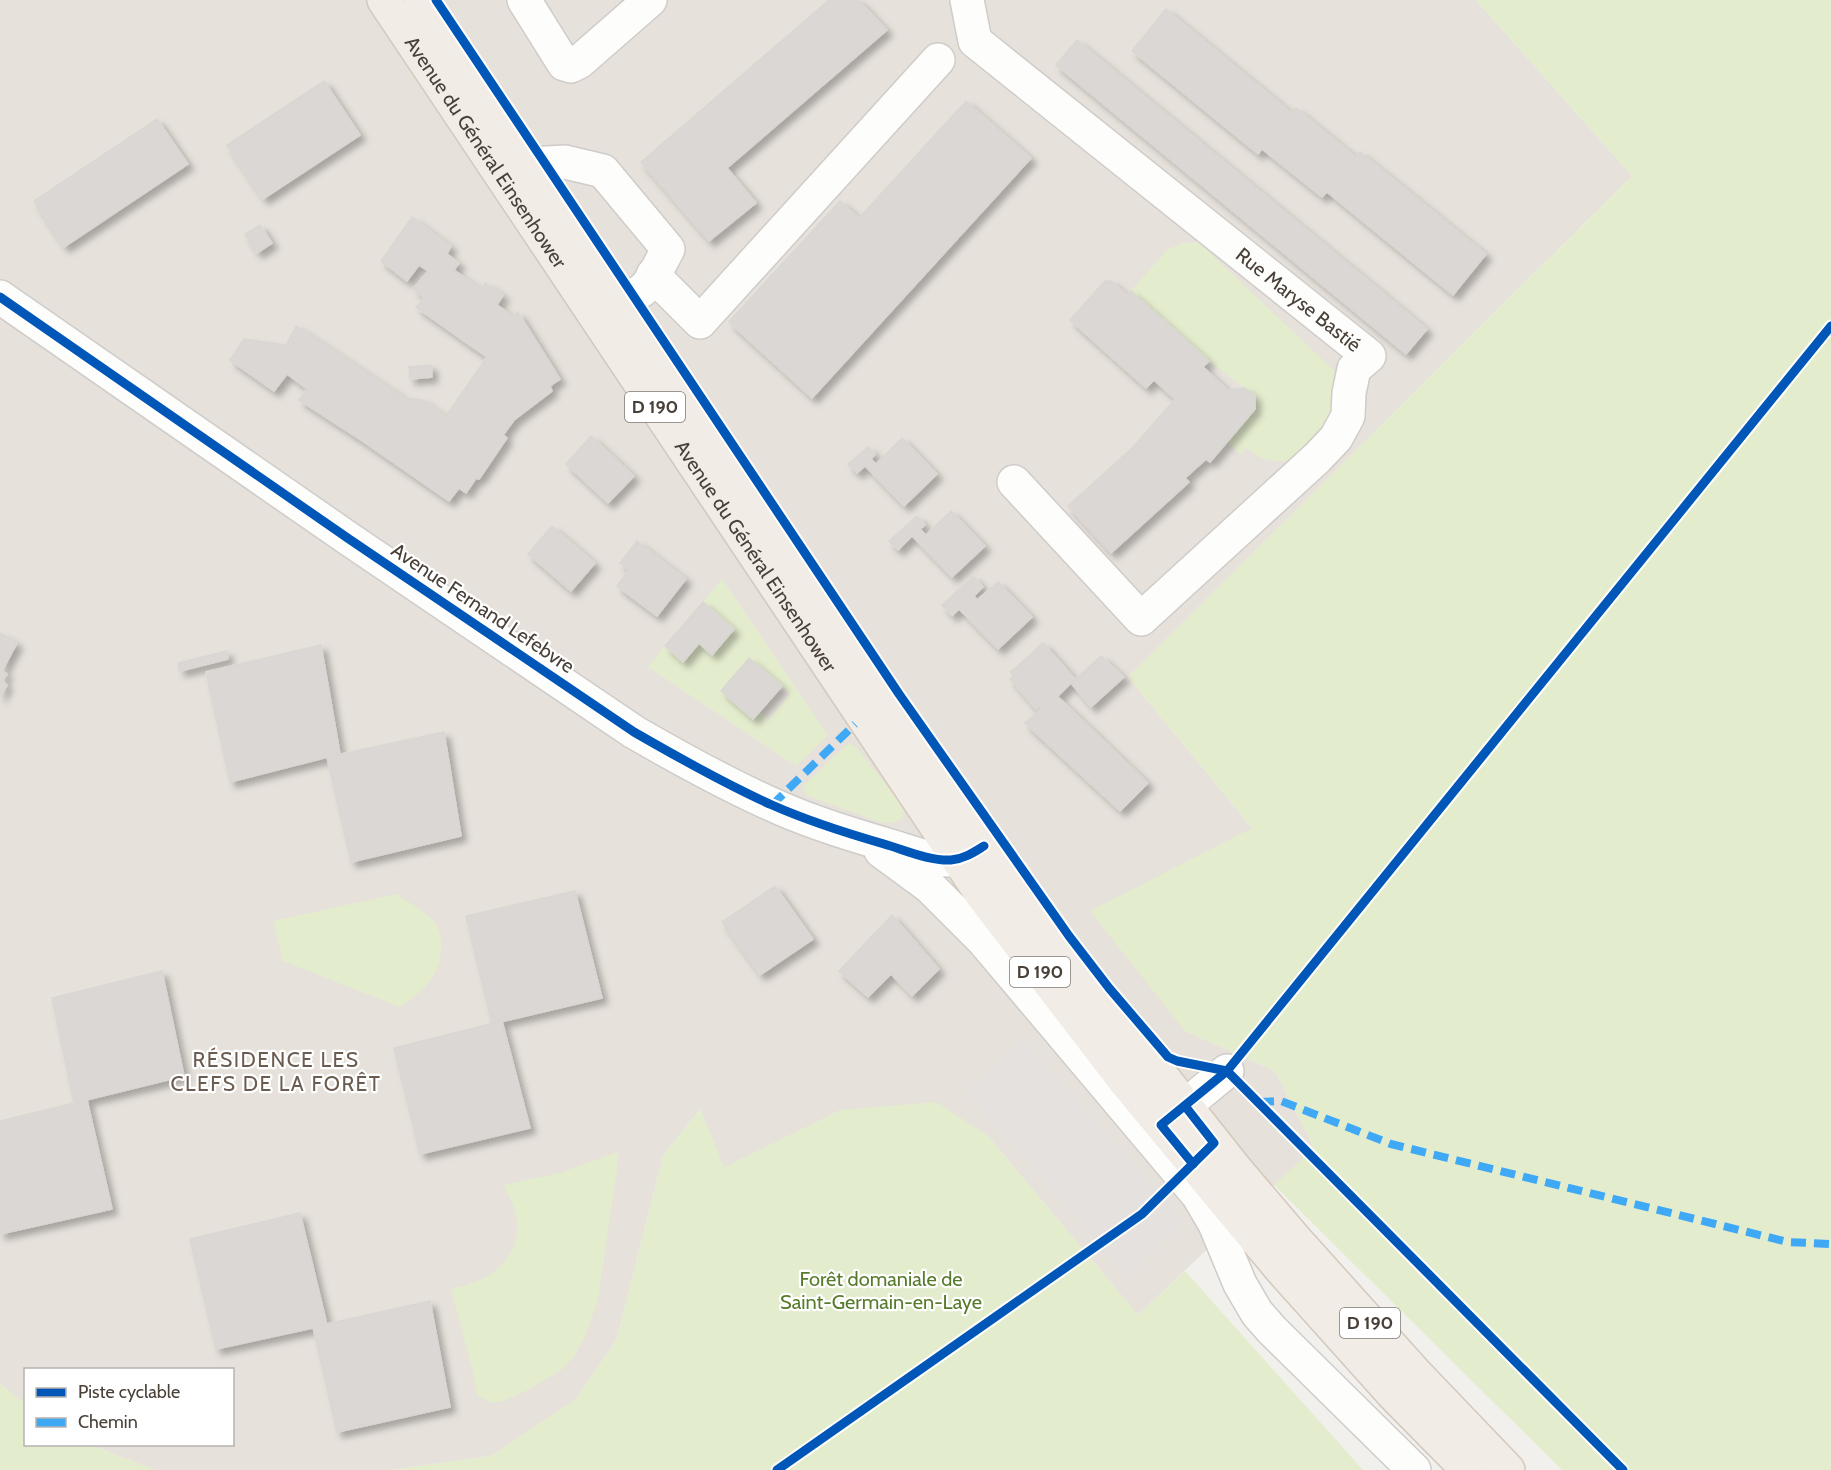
<svg xmlns="http://www.w3.org/2000/svg" width="1831" height="1470" font-family="Cabin,sans-serif">
<style>
.residential{fill:#e6e1db}
.green{fill:#e4ecce;fill-rule:evenodd}
.parking{fill:#e4e1de}
.building{fill:#dad7d4;stroke:#dad7d3;stroke-width:1.5;filter:url(#shadow)}
.lines{fill:none;stroke-linecap:round;stroke-linejoin:round}
.minor-casing{stroke:#cfccc9;stroke-width:36}
.major-casing{stroke:#d4c8bb;stroke-width:36}
.minor{stroke:#fdfdfc;stroke-width:33}
.major{stroke:#f1ece5;stroke-width:33}
.quiet{stroke:#3fa9f5;stroke-width:8;stroke-dasharray:15 8;stroke-linecap:butt}
.cycleway-casing{stroke:#fff;stroke-width:13}
.cycleway{stroke:#0057b8;stroke-width:9}
.labels{text-anchor:middle;dominant-baseline:central;stroke-width:4.5;stroke-linejoin:round;paint-order:stroke}
.shield{fill:#fff;stroke:#807974;stroke-width:1.5}
.shield-label{font-size:18px;font-weight:bold;fill:#494038}
.street-label{font-size:20px;fill:#494038;stroke:#fff}
.park-label{font-size:20px;fill:#567b2c;stroke:#fff}
.neighbourhood-label{font-size:21px;letter-spacing:1.5px;fill:#6c5c50;stroke:#fff}
</style>
<defs>
<filter id="shadow"><feDropShadow dx="5.5" dy="5.5" stdDeviation="3" flood-color="#0004"/></filter>
</defs>
<rect width="100%" height="100%" fill="#f2f0ed"/>
<path class="residential" d="M0,0H1476L1632,176L1128,677L1252,828L1185,1031L1275,1071L1314,1148L1138,1315L987,1135L841,1110L724,1168L700,1109L663,1156L616,1341L576,1399L491,1456L390,1470H155L91,1445L232,1444V1370H26L25,1404L0,1384Z"/>
<g class="green">
<path d="M1476,0H1831V1470H1562L1274,1185L1314,1148L1275,1071L1185,1031L1090,911L1252,828L1128,677L1632,176Z"/>
<path d="M1198,242L1340,376C1337,389 1335,411 1330,422C1327,427 1308,452 1303,454C1286,466 1261,462 1247,448L1240,454L1227,442L1255,409V396L1209,361L1131,291L1168,249L1184,243Z"/>
<path d="M722,579L828,735L796,766L648,667L665,646L683,662L699,643L712,654L734,630L703,602ZM749,658L790,694L769,719L760,712L752,719L721,691Z"/>
<path d="M852,744L857,748L903,806L904,813L902,819L892,823L879,822L806,795L802,789L806,783L846,745Z"/>
<path d="M397,894C411,905 427,911 437,926C441,933 441,941 441,949C441,976 421,993 400,1007L283,961L273,921Z"/>
<path d="M936,1102L987,1135L1138,1315L1185,1271L1363,1470H390L491,1456L576,1399L616,1341L663,1156L700,1109L724,1167L841,1110Z"/>
<path d="M617,1152L618,1153L617,1169L598,1300L585,1337L574,1357L560,1371L524,1392L503,1401L493,1403L477,1396L473,1373L451,1289C508,1278 536,1238 503,1185L560,1173Z"/>
<path d="M0,1384L25,1404L26,1444L91,1445L155,1470H0Z"/>
</g>
<path class="parking" d="M1023,1040L1184,1222L1127,1276L967,1092Z"/>
<g class="building">
<path d="M829,0H858L887,30L727,168L756,203L709,241L641,162Z"/>
<path d="M1166,9L1292,113L1296,108L1356,157L1360,152L1486,254L1453,295L1327,192L1322,197L1262,149L1258,154L1132,51Z"/>
<path d="M1077,40L1427,329L1406,354L1056,65Z"/>
<path d="M324,81L360,135L263,199L227,145Z"/>
<path d="M966,101L1031,158L812,398L729,322L840,201L859,218Z"/>
<path d="M157,119L188,164L64,247L34,201Z"/>
<path d="M412,217L451,246L447,254L459,263L454,270L481,289L485,283L502,294L468,344L416,307L424,298L414,289L428,271L419,265L407,281L381,261Z"/>
<path d="M260,225L272,243L257,253L245,234Z"/>
<path d="M1105,281H1111L1127,295L1131,291L1209,361L1203,367L1228,390L1245,388L1255,396V409L1210,462L1206,459L1185,478L1189,482L1111,553L1068,506L1133,447L1175,399L1154,380L1146,388L1070,320Z"/>
<path d="M502,294L503,295L497,305L513,316L518,312L560,379L550,386L552,391L514,420L503,435L507,438L479,479L476,478L466,493L459,488L449,501L364,442L397,393L404,398L422,400L446,416L487,357L468,344Z"/>
<path d="M296,326L345,358L310,407L299,400L307,389L287,374L274,391L230,360L244,339L286,345Z"/>
<path d="M345,358L397,393L364,442L310,407Z"/>
<path d="M431,365L432,377L410,379L409,367Z"/>
<path d="M591,436L634,476L608,503L566,464Z"/>
<path d="M902,438L937,474L904,506L865,466L857,473L848,464L868,447L875,454L871,459L876,464Z"/>
<path d="M951,511L985,546L952,577L912,536L898,550L889,541L917,516L925,525L920,529L926,535Z"/>
<path d="M552,526L595,563L571,591L528,554Z"/>
<path d="M637,541L686,579L657,616L617,586L629,570L620,563Z"/>
<path d="M973,576L983,587L974,596L977,600L998,582L1032,617L998,649L959,609L952,616L942,605Z"/>
<path d="M703,602L734,629L712,655L699,643L683,662L665,646Z"/>
<path d="M0,633L17,643L2,671L7,674L2,681L7,685L0,697Z"/>
<path d="M1043,643L1075,679L1058,696L1056,695L1041,708L1040,707L1036,709L1010,679L1013,677L1011,672Z"/>
<path d="M321,645L340,754L230,782L206,672Z"/>
<path d="M227,651L228,659L180,671L178,663Z"/>
<path d="M1101,656L1124,677L1091,707L1071,683Z"/>
<path d="M749,658L782,686L753,719L721,691Z"/>
<path d="M1056,695L1148,783L1120,811L1025,723Z"/>
<path d="M444,732L461,836L351,862L327,757Z"/>
<path d="M775,886L813,939L760,975L722,922Z"/>
<path d="M575,891L602,998L492,1024L466,916Z"/>
<path d="M892,915L939,969L919,989L871,937Z"/>
<path d="M871,937L919,989L912,996L891,974L868,997L839,971Z"/>
<path d="M162,971L184,1076L74,1103L52,998Z"/>
<path d="M502,1021L530,1128L420,1154L394,1048Z"/>
<path d="M87,1100L112,1209L0,1234V1121Z"/>
<path d="M300,1213L327,1325L216,1349L190,1239Z"/>
<path d="M430,1301L450,1407L337,1432L313,1327Z"/>
</g>
<g class="lines">
<g class="minor-casing">
<g id="minor">
<path d="M524,0L564,64L571,66L579,62L650,0"/>
<path id="s1" d="M967,0L975,41L1369,356L1354,369L1349,393L1348,416L1336,438L1317,458L1141,619L1014,482"/>
<path d="M529,164L565,162L603,171L668,249C662,260 656,273 649,283C637,300 610,303 592,297"/>
<path d="M653,275L700,322L938,60"/>
<path d="M0,297L349,539L634,732C679,758 724,783 771,804C807,821 846,833 884,844C905,850 928,860 950,860C961,859 970,854 980,849"/>
<path d="M881,851L930,887L983,940L1198,1195L1215,1224L1240,1284L1257,1313L1272,1330L1414,1470"/>
<path d="M1163,1124L1227,1071"/>
</g>
</g>
<g class="major-casing">
<g id="major">
<path id="s2" d="M384,0L983,896L1125,1081L1281,1269L1393,1394L1468,1470"/>
<path d="M421,0L1014,890L1237,1171L1294,1238L1417,1375L1508,1470"/>
</g>
</g>
<use href="#minor" class="minor"/>
<use href="#major" class="major"/>
<g class="quiet">
<path d="M772,805L855,724"/>
<path d="M1259,1102L1281,1101L1391,1144L1788,1242L1831,1244"/>
</g>
<g class="cycleway-casing">
<g id="cycleway">
<path d="M436,0L899,694L1069,936L1109,988L1168,1057L1177,1061L1227,1071L1623,1470"/>
<path d="M0,297L349,539L634,732C679,758 725,784 772,805C808,821 846,833 884,844C905,850 929,861 951,860C964,859 974,852 984,846"/>
<path d="M1193,1164L1161,1125L1227,1071L1831,326"/>
<path d="M777,1470L1142,1214L1214,1143L1185,1106"/>
</g>
</g>
<use href="#cycleway" class="cycleway"/>
</g>
<g class="labels">
<g class="shield">
<rect x="625" y="392" width="60" height="30" rx="4.5"/>
<rect x="1010" y="957" width="60" height="30" rx="4.5"/>
<rect x="1340" y="1308" width="60" height="30" rx="4.5"/>
</g>
<g class="shield-label">
<text x="655" y="407">D 190</text>
<text x="1040" y="972">D 190</text>
<text x="1370" y="1323">D 190</text>
</g>
<g class="street-label">
<text stroke="none"><textPath href="#s2" startOffset="183">Avenue du Général Einsenhower</textPath></text>
<text stroke="none"><textPath href="#s1" startOffset="456">Rue Maryse Bastié</textPath></text>
<text stroke="none"><textPath href="#s2" startOffset="669">Avenue du Général Einsenhower</textPath></text>
<text transform="translate(483 608) rotate(34)">Avenue Fernand Lefebvre</text>
</g>
<g class="park-label">
<text x="881" y="1279">Forêt domaniale de<tspan x="881" dy="23">Saint-Germain-en-Laye</tspan></text>
</g>
<g class="neighbourhood-label">
<text x="276" y="1059">RÉSIDENCE LES<tspan x="276" dy="24">CLEFS DE LA FORÊT</tspan></text>
</g>
</g>
<rect x="24" y="1368" width="210" height="78" fill="#ffffff" stroke="#b6b3af" stroke-width="1.5"/>
<rect x="36" y="1388" width="30" height="9" fill="#0057b8" stroke="#b6b3af" stroke-width="1.5"/>
<text x="78" y="1398" font-size="18" fill="#494038">Piste cyclable</text>
<rect x="36" y="1418" width="30" height="9" fill="#3fa9f5" stroke="#b6b3af" stroke-width="1.5"/>
<text x="78" y="1428" font-size="18" fill="#494038">Chemin</text>
</svg>
